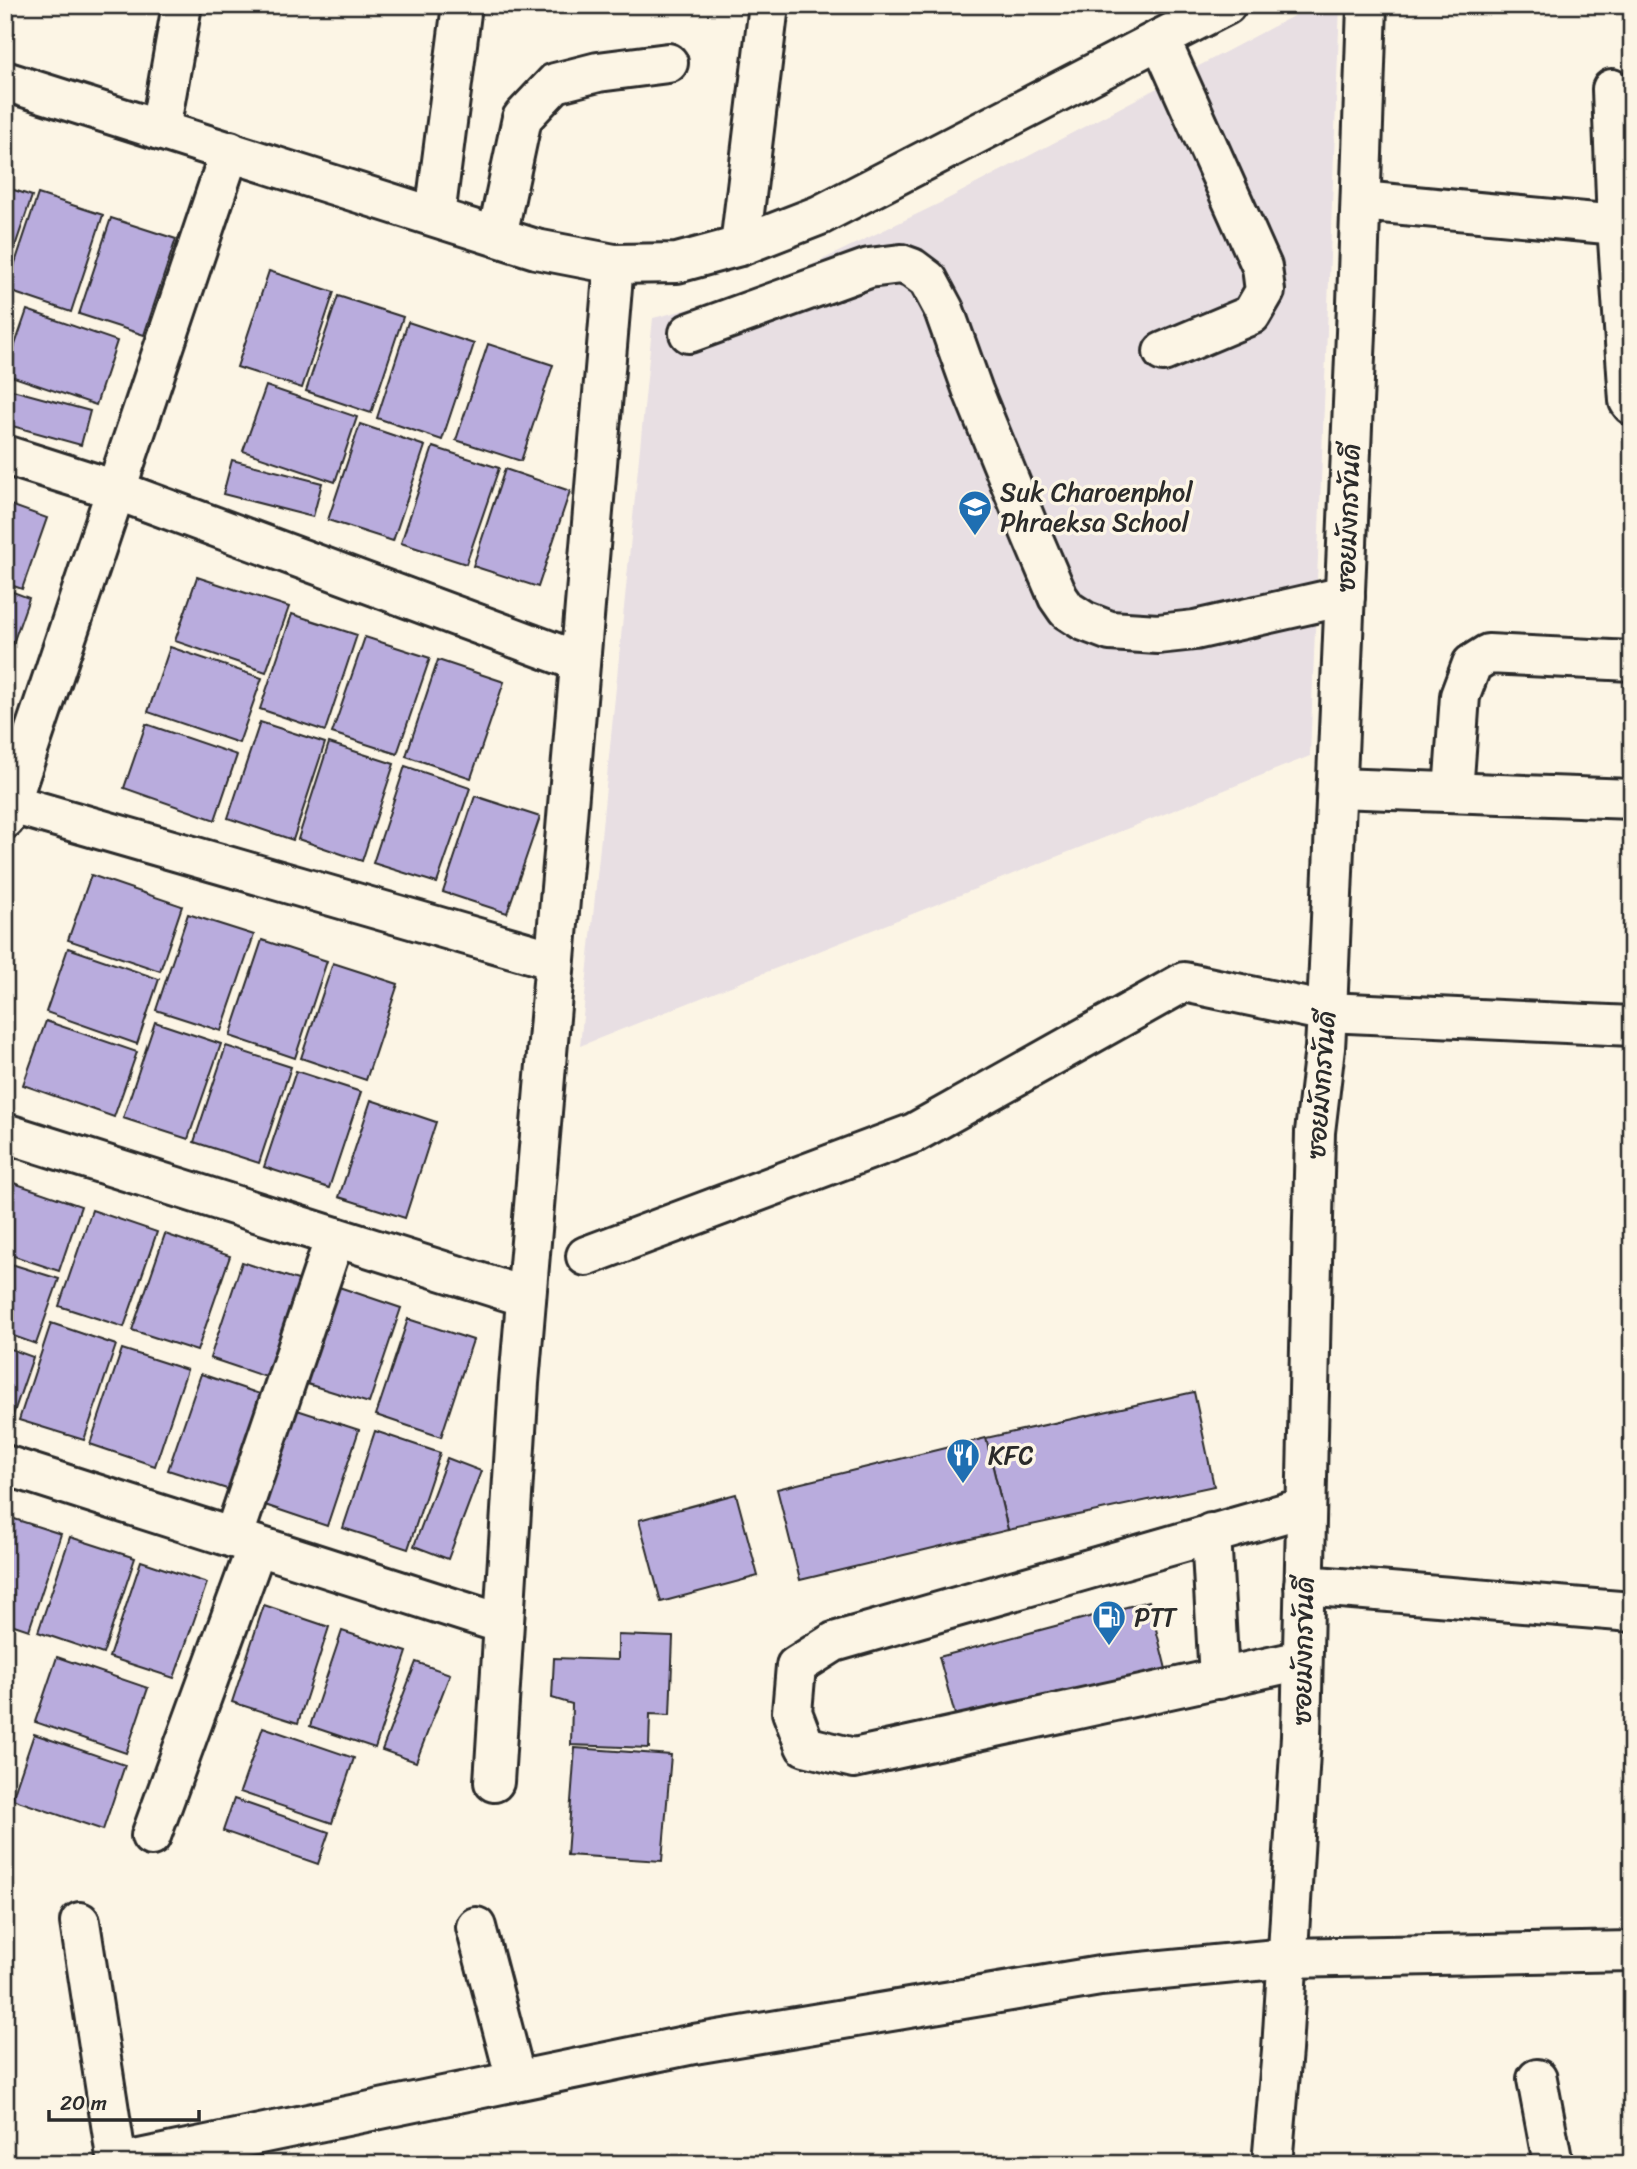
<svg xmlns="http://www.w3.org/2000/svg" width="1637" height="2169" font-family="Sriracha,'Playpen Sans Thai',sans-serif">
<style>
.built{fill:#e8dfe3}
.building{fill:#b9acdd;stroke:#2b2b2b;stroke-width:2}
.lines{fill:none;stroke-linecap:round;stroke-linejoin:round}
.minor-casing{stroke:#2b2b2b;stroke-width:44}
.minor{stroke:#fcf5e5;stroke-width:38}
.labels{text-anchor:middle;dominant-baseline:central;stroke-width:7;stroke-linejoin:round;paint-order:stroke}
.poi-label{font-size:26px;fill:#2b2b2b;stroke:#fcf5e5;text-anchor:start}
.street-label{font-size:26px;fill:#2b2b2b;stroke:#fcf5e5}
</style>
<rect width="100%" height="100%" fill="#fcf5e5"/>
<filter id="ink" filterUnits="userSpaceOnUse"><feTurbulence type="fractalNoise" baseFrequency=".0143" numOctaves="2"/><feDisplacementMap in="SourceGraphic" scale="14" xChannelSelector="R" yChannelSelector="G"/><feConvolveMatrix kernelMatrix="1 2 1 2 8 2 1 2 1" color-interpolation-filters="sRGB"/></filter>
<g filter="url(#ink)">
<path class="built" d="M1314,5H1340L1310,756L580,1046L653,318L717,302L801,270L940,203Z"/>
<g class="building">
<path d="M5,187L32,196L5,276Z"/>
<path d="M38,194L103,215L71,312L6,290Z"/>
<path d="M111,218L176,239L144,335L79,314Z"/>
<path d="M269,271L334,292L302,388L237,367Z"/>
<path d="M338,296L403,317L371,413L306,391Z"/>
<path d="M27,310L117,341L96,405L5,374Z"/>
<path d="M408,322L474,344L442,440L377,418Z"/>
<path d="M488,344L553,365L521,461L456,440Z"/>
<path d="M266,386L357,417L335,482L243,451Z"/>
<path d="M5,388L90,411L81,445L5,424Z"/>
<path d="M360,424L425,446L393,541L328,520Z"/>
<path d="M433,447L499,468L466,564L401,543Z"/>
<path d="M232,460L322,483L313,517L223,494Z"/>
<path d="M505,469L570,491L538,587L473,566Z"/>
<path d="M5,503L47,518L22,589L5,583Z"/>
<path d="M197,577L289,607L266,672L175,641Z"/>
<path d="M5,589L29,598L5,666Z"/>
<path d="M292,614L357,635L325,731L260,709Z"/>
<path d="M365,637L430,658L397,754L332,733Z"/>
<path d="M170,647L262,678L239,743L148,712Z"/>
<path d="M438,660L504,682L471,778L406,756Z"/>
<path d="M260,722L325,743L293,840L228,818Z"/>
<path d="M146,724L237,755L215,820L124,788Z"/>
<path d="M329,743L394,764L362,861L298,839Z"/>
<path d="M405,766L470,788L437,883L373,863Z"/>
<path d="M475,796L540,817L507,913L443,892Z"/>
<path d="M91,875L182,906L160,971L68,940Z"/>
<path d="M188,914L254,935L221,1031L156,1010Z"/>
<path d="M262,940L327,961L295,1058L230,1036Z"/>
<path d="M68,948L159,979L137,1044L46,1012Z"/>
<path d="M333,963L398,984L366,1080L301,1058Z"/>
<path d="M46,1021L137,1052L114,1117L23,1085Z"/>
<path d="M155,1022L221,1044L188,1139L123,1118Z"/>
<path d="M226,1046L291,1067L259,1163L194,1142Z"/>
<path d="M296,1071L361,1092L329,1188L264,1167Z"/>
<path d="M371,1100L436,1122L405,1218L339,1197Z"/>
<path d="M5,1180L81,1206L59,1271L5,1253Z"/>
<path d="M92,1210L157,1232L124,1327L59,1306Z"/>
<path d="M165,1234L230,1256L197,1351L132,1330Z"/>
<path d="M5,1262L59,1279L36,1344L5,1333Z"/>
<path d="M242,1262L307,1283L275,1380L210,1358Z"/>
<path d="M336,1286L401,1308L369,1403L304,1383Z"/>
<path d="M408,1319L473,1340L441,1437L376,1415Z"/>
<path d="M51,1323L116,1345L84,1440L19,1420Z"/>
<path d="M5,1347L33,1357L11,1421L5,1419Z"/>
<path d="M122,1349L187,1370L155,1466L90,1444Z"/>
<path d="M201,1374L266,1396L233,1491L168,1470Z"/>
<path d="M1194,1392L1214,1486L1008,1530L986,1438Z"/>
<path d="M294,1409L359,1430L327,1526L262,1504Z"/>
<path d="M375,1431L440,1453L408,1549L343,1528Z"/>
<path d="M986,1438L1008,1530L800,1580L777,1489Z"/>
<path d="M447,1458L481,1471L448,1559L414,1546Z"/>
<path d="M736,1494L758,1576L661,1602L639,1520Z"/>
<path d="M5,1516L61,1534L29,1630L5,1622Z"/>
<path d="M70,1537L135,1558L103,1654L38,1632Z"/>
<path d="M141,1561L207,1583L174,1678L109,1657Z"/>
<path d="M1149,1601L1167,1673L959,1729L939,1657Z"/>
<path d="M264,1605L329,1627L298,1723L232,1702Z"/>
<path d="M342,1631L407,1652L375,1748L310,1726Z"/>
<path d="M618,1635L673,1637L670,1715L650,1714L649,1748L571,1745L572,1704L552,1698L554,1658L618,1660Z"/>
<path d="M57,1657L148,1688L126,1753L35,1722Z"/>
<path d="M416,1662L450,1674L416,1762L382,1750Z"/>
<path d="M263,1727L354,1758L332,1823L240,1792Z"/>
<path d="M34,1734L125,1765L103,1830L12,1799Z"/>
<path d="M575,1748L671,1755L662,1861L567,1855Z"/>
<path d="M234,1799L329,1832L318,1864L223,1831Z"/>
</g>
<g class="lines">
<g class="minor-casing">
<g id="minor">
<path d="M1160,39L1262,267L1265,291L1251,315L1163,352"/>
<path d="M5,81L536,249L614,264L677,263L740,246L820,215L1226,5"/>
<path d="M1612,89L1617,225L1629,401L1632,405"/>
<path d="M160,130L182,5"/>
<path d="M1361,201L1617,225"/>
<path d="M435,216L462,5"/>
<path d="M497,236L522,118L555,83L598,72L668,63"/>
<path d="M740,246L769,5"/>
<path d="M689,333L869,268L901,264L912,268L928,280L944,310L973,391L1032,536L1058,597L1067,610L1084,621L1110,631L1158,634L1195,630L1345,596"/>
<path d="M5,455L116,490L580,662"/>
<path d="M1337,788L1632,799"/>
<path d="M1453,792L1460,696L1472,664L1488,654L1632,661"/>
<path d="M5,802L554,960"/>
<path d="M5,819L230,151"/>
<path d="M5,1133L526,1297"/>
<path d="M586,1256L914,1133L1184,982L1327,1012L1632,1026"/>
<path d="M5,1465L503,1624"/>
<path d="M1211,1533L1219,1679"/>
<path d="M233,1538L335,1237"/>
<path d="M1304,1585L1632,1612"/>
<path d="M1302,1660L854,1758L805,1746L792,1712L796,1666L834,1642L1306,1507"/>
<path d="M494,1782L519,1383L614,264"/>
<path d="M151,1836L257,1546"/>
<path d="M80,1922L117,2163"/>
<path d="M476,1927L516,2080"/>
<path d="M1537,2079L1553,2164"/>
<path d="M115,2164L694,2044L1100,1976L1287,1958L1632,1951"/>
<path d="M1272,2164L1282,2050L1301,1736L1315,1132L1325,1048L1327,1012L1356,333L1367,5"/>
</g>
</g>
<use href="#minor" class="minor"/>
</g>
</g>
<defs>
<g id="school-pin" transform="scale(1.75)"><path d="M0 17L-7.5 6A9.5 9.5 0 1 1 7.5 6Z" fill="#1f6fb2" stroke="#fcf5e5"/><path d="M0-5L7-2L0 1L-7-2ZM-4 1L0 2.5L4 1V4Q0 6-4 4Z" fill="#fff"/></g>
<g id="restaurant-pin" transform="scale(1.75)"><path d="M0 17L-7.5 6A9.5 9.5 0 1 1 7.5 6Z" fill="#1f6fb2" stroke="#fcf5e5"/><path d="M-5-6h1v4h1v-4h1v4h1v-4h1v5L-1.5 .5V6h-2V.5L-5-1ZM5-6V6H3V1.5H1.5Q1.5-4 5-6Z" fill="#fff"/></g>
<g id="fuel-pin" transform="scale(1.75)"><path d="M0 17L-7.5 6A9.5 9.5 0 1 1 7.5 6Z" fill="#1f6fb2" stroke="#fcf5e5"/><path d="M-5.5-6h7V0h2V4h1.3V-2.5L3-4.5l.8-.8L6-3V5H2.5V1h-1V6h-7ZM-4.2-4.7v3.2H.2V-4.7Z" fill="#fff"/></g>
</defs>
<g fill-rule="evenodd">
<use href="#school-pin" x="975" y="507"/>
<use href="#restaurant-pin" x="963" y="1455"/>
<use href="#fuel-pin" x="1109" y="1617"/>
</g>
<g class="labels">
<g class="poi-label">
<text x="1000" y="492">Suk Charoenphol<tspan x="1000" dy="30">Phraeksa School</tspan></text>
<text x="988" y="1455">KFC</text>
<text x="1134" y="1617">PTT</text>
</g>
<g class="street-label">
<text transform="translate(1348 518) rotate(-88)">ซอยมังกรขันดี</text>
<text transform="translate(1321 1085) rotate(-86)">ซอยมังกรขันดี</text>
<text transform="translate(1303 1651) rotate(-89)">ซอยมังกรขันดี</text>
</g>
</g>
<rect width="1637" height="2169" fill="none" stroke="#fcf5e5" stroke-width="28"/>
<rect x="14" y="14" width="1609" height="2141" fill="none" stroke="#2b2b2b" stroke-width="2.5" filter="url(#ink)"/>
<path d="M49 2110v10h150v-10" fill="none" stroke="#2b2b2b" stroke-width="3.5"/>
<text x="60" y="2110" font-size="21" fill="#2b2b2b" stroke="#fcf5e5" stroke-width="5" paint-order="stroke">20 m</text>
</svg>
